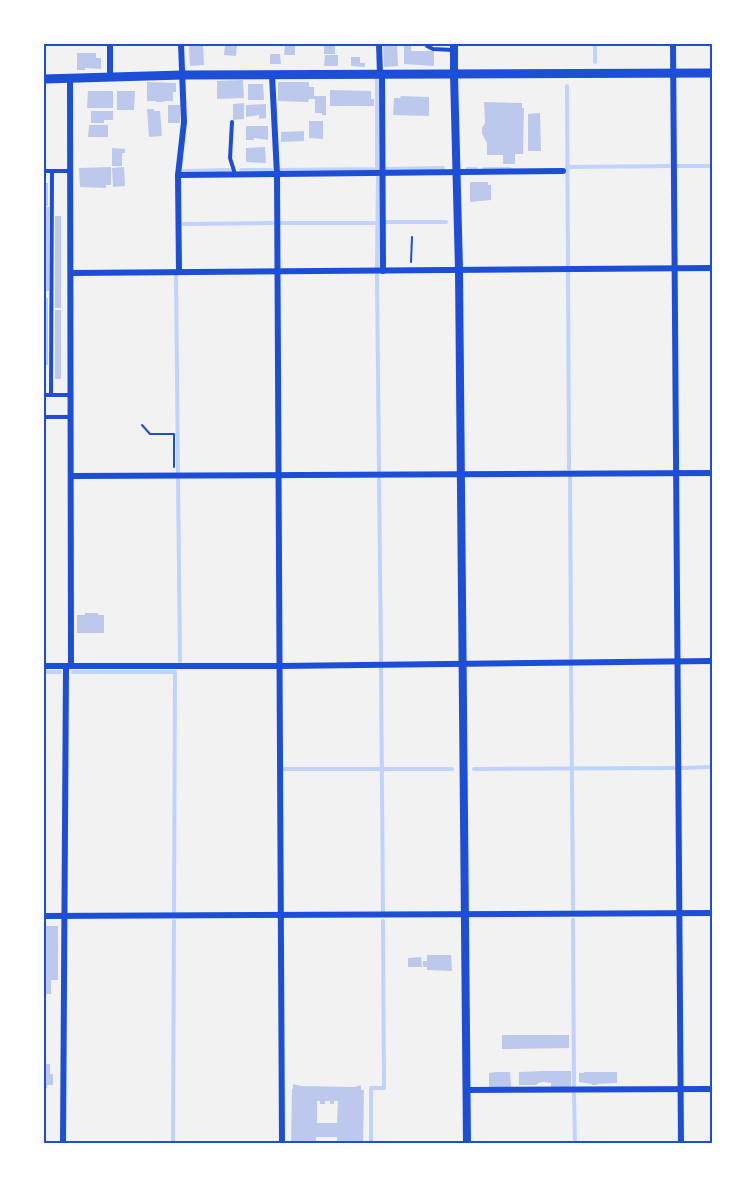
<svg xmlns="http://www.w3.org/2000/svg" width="756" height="1187" font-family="'Roboto Condensed',sans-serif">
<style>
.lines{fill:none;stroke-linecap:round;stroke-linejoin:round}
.stream{stroke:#bfd3fe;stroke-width:4}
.building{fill:#bdc9ec;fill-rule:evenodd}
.path{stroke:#1d4ed8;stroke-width:2}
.service{stroke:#1d4ed8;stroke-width:4}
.minor{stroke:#1d4ed8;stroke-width:6}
.tertiary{stroke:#1d4ed8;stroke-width:8}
.secondary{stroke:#1d4ed8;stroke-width:9}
.neatline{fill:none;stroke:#1d4ed8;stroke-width:2}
</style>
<rect width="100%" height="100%" fill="#f2f2f2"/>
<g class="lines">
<g class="stream">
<path d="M595,62V44"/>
<path d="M567,86L568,265"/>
<path d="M677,166H712"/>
<path d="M567,167L669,166"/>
<path d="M385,169L443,168"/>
<path d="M467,169H476"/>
<path d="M484,169H510"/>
<path d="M241,170H271"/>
<path d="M281,170L377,169V80"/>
<path d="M184,171L230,170"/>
<path d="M385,222H446"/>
<path d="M280,223H378"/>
<path d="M184,224L272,223"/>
<path d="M377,268L378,177"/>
<path d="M568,273L569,469"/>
<path d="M377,275L379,471"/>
<path d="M176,276L178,473"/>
<path d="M570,476L571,658"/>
<path d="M379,478L381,660"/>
<path d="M178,479L180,661"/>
<path d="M571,665L573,909"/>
<path d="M381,668L383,911"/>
<path d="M44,672H60"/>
<path d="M73,672H175L174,911"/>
<path d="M681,768L712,767"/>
<path d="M284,769H452"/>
<path d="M474,769L674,768"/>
<path d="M573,920L574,1087"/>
<path d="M574,1094L575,1144"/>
<path d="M173,1144L174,921"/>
<path d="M371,1144V1088H384L383,921"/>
</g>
</g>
<g class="building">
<path d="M203,44L204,65L190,66L189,45Z"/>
<path d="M225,44H237L236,56L224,55Z"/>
<path d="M285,44H295V55H284Z"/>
<rect x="324" y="44" width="11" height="10"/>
<path d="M383,44H397L398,66L384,67Z"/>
<path d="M404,46H411V51H434V66L404,64Z"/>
<path d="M77,53H96V58H101V69L85,68V70H77Z"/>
<path d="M270,54H280L281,64H270Z"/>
<path d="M325,55H338V66H324Z"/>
<path d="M351,57H360V63H365V67L351,66Z"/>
<path d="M243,80L244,98L217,99V81Z"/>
<path d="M147,82L176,83V92H173V101H166L163,102H156V101H147Z"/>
<path d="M278,82H309V87H314V96H326V115H322V113H315V99H309L308,102L278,101Z"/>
<path d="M248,84H263L264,100H248Z"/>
<path d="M330,90L371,91V99H374V106H330Z"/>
<path d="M88,91H113V108H87Z"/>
<path d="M117,91H135L134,110H117Z"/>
<path d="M401,96L429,97V116L393,115L394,98H400Z"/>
<path d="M484,102L522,103V108H524L523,154H515V164H503V155H487V143L482,134V128L485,123Z"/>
<path d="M244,103V119L233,120V104Z"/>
<path d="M266,104V118L259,119V115L246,117V105Z"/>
<rect x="168" y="105" width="12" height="18"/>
<path d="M147,109H154V111H160L162,136L149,137Z"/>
<path d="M91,111H113V120H104V123H91Z"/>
<path d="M540,113L541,151H528V114Z"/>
<path d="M309,121H323V139L309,138Z"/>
<path d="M89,125H108V137H88Z"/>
<path d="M246,126H268V140L254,138V140H246Z"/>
<path d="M304,131V141L281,142V132Z"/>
<path d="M265,147L266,163L246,162V148Z"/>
<path d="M112,148L125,149V153H122V166H112Z"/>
<path d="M111,167V185H106V188L80,187L79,168Z"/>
<path d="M124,167L125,186L113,187L112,168Z"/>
<path d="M470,182H488V185H491V200L470,202Z"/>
<rect x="44" y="183" width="4" height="23"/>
<rect x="44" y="207" width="5" height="84"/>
<rect x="55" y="216" width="6" height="92"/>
<rect x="44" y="298" width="4" height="67"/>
<rect x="55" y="310" width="6" height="69"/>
<path d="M85,613H98V615H104V633H77V615H85Z"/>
<path d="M44,926H58V980H51V994H44Z"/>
<path d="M427,955H451L452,971L427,970V967H423V961H427Z"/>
<path d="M421,957L422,967H408V958Z"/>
<path d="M502,1035H569V1048L502,1049Z"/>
<path d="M44,1064H50V1074H53V1085H47V1088H44Z"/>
<path d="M543,1071H571V1087H551V1083L543,1082L538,1083L536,1085H519V1072Z"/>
<path d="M496,1072H510L511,1087H489V1073Z"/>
<path d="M584,1072H617V1083L597,1084V1085H592V1084L579,1082V1073H584Z"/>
<path d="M293,1084L301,1086L355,1087L361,1085V1090H364L363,1144H337V1137H316V1144H291L292,1089H293ZM317,1101H320V1104H325V1101H330V1104H334V1101H338L337,1123H317Z"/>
</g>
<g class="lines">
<g class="path">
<path d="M411,262L412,237"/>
<path d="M142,425L150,434H174V467"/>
</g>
<g class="service">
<path d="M427,44V46L433,49L453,50"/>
<path d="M232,122L230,158L235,174"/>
<path d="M44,171H70"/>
<path d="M44,395H71"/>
<path d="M51,395L52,171"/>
<path d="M44,417H70"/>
</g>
<g class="minor">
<path d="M110,44V78"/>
<path d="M379,44L380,74"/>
<path d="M673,44L681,1144"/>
<path d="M382,74L383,271"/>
<path d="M272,75L277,174L282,1144"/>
<path d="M70,79L71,666"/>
<path d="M178,175L563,171"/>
<path d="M179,272L178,175L184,122L181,44"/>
<path d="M71,273L712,268"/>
<path d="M71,476L712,473"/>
<path d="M44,666H279L712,661"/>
<path d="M44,916L712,913"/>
<path d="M466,1090L712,1089"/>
<path d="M63,1144L66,666"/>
</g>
<path class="tertiary" d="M454,44V74L459,270L467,1144"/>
<path class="secondary" d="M44,79L182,75L712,73"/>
</g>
<rect width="756" height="1187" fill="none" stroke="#ffffff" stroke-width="90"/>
<rect x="45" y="45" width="666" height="1097" class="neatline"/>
</svg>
